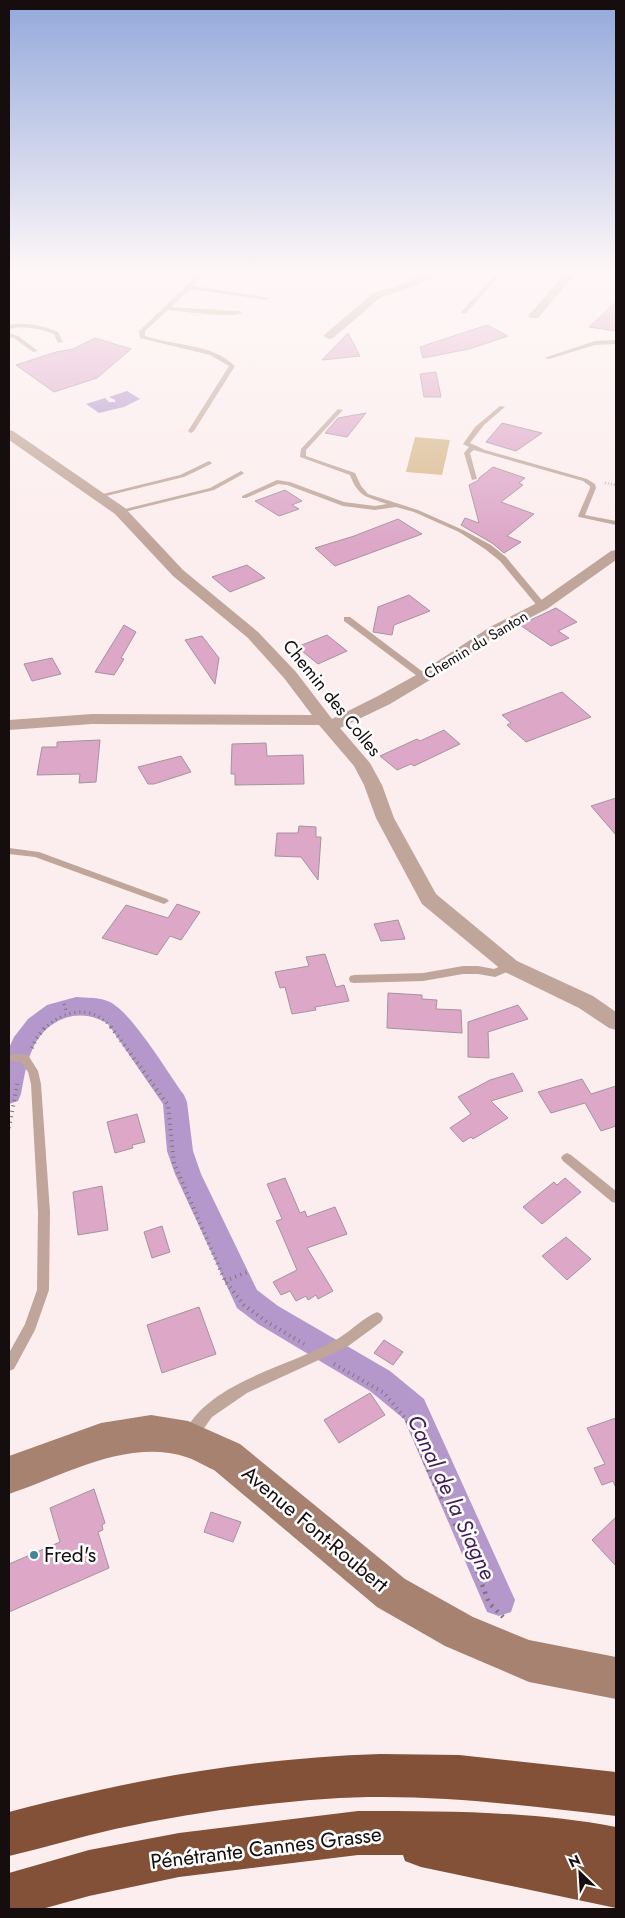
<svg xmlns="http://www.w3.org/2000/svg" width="625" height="1918" font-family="Jost,sans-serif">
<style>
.green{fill:#d7b98c}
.water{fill:#b498cb}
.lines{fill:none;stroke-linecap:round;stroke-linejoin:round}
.canal{fill:#b498cb;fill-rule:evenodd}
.building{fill:#dda7c8;stroke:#a6939e}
.path-far3{stroke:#7f7475;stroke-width:2.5;stroke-dasharray:0.5 2.5;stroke-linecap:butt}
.path-far2{stroke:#7f7475;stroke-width:3;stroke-dasharray:1 4;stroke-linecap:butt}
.path-far1{stroke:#7f7475;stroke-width:4;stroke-dasharray:1 4.5;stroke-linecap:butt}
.path{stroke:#7f7475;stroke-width:4.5;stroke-dasharray:2 5.5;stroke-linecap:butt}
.lane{fill:#c0a69a;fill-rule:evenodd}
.street{fill:#c0a69a;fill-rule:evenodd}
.secondary{fill:#a78271;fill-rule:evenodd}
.highway{fill:#835038;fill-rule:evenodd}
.poi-dot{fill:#438796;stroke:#fefefe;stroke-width:2}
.labels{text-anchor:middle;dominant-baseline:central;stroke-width:5;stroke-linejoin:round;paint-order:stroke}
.far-street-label{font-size:15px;fill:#150d0e;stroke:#fefefe}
.street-label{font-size:18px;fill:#150d0e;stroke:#fefefe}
.near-street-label{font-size:21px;fill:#150d0e;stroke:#fefefe}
.near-poi-label{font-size:21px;fill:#150d0e;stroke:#fefefe;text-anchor:start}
.near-water-label{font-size:22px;font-style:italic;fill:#411c58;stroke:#fefefe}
</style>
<rect width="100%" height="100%" fill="#fcedee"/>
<path class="green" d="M415,437L450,440L442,475L406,472Z"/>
<path class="water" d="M127,391L140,399L124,407L99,413L86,404L105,398L109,402H115V400L109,397Z"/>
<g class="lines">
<path class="canal" d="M76,997C87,998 100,997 110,1002C133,1014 167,1072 184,1095L187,1102L193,1151L201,1174L257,1290L278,1306L390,1371L424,1399L515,1600L511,1612L499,1616L487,1612L404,1419L370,1391L258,1324L237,1308L175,1174L167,1151L163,1104L108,1024C80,1006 47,1018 33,1048C26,1062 24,1079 21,1094L18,1101L9,1104V1048L14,1037L28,1019L47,1005Z"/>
</g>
<g class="building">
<path d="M616,302V331L589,327Z"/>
<path d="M487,325L508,336L469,349L423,358L420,347Z"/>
<path d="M348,333L360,356L322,360Z"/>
<path d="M95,338L131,349L97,378L54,392L16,365L56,352L73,349Z"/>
<path d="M436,372L441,397H424L420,374Z"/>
<path d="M366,413L347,437L325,433L338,418Z"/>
<path d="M502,423L542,433L516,451L486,442Z"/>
<path d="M493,467L525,478L519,483L523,485L501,502L534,514L507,536L521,542L504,553L492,543L461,525L465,518L479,523L469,485L479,480V478Z"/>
<path d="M285,490L302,501L292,505L299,509L279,516L255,501Z"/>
<path d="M398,519L422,534L335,566L315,548L354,536Z"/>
<path d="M247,565L265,578L230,592L212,577Z"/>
<path d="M409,595L430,611L394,625L392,635L373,632L378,607Z"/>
<path d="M556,608L577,622L558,631L569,638L551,646L520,625Z"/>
<path d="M124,625L136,632L121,658L124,659L114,675L95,672Z"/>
<path d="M327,635L347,651L318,664L297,647Z"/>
<path d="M202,636L219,658L215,684L185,640Z"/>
<path d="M52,658L61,674L32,681L24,664Z"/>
<path d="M562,692L591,717L526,742L507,725L511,723L502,715Z"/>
<path d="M444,730L460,744L414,766L411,764L397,770L380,756L417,739L420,741Z"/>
<path d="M100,740L96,782L79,783L80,774L37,775L42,747H57V742Z"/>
<path d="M266,743L267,756L303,755L304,784L235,785V774H231L232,744Z"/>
<path d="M181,756L191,772L154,784H148L138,767Z"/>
<path d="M616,798V835L591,806Z"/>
<path d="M299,826L316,827V837H321L318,880L301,857L275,856L277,833H298Z"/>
<path d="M177,904L200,912L181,940L170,936L157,955L102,938L126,905L168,918Z"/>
<path d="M398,920L405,939L381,941L374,924Z"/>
<path d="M325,954L336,987L344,985L349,1001L315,1007L316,1010L292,1014L285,987L280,988L275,972L309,966L306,957Z"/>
<path d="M388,993L422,995V999L437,1000L436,1009L461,1010L462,1033L387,1028Z"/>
<path d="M518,1005L528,1019L488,1032L489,1058L468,1057V1022Z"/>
<path d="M513,1073L523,1091L491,1101L508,1118L473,1139L471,1137L463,1142L450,1128L471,1114L458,1097L490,1080Z"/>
<path d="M582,1079L591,1094L616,1086V1126L601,1131L585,1103L551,1113L538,1092Z"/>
<path d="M137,1114L145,1142L132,1145L133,1148L115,1153L107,1122Z"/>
<path d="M285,1178L300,1213L305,1211L307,1217L335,1207L347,1234L307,1248L333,1291L318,1299L316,1295L308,1300L306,1296L296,1301L290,1291L281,1295L273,1282L297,1270L276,1221L282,1219L267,1184Z"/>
<path d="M565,1178L581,1192L542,1224L523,1207L554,1182L557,1185Z"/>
<path d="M102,1186L108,1230L78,1235L73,1192Z"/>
<path d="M162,1226L170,1252L152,1258L144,1232Z"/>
<path d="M566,1237L591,1259L567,1280L542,1256Z"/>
<path d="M199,1307L216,1354L162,1373L147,1325Z"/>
<path d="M384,1340L403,1352L393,1365L374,1353Z"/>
<path d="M370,1393L385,1415L339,1443L324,1420Z"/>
<path d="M616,1418V1488L613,1481L602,1485L594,1468L605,1464L587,1428Z"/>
<path d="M94,1489L105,1523L102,1525L103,1530L98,1532L109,1568L9,1612V1564L60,1542L50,1508Z"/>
<path d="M211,1512L241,1522L233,1542L204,1532Z"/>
<path d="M616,1517V1566L592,1540Z"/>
</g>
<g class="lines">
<path class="path-far3" d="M605,483L616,485"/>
<g class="path-far2">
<path d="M64,1004L67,1013"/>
<path d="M44,1029C64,1009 94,1004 112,1029"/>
</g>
<g class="path-far1">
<path d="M111,1027L168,1105L174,1163L225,1281L244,1305L267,1322L304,1344"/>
<path d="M32,1048L36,1039L45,1027"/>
<path d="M9,1128L18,1080"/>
<path d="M225,1281L247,1272"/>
<path d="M334,1364L384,1393L408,1422"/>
</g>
<path class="path" d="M408,1421L434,1483L473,1560L489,1603L503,1617"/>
<g class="lane">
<path d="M199,274H204L193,286L270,298L267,300L190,289L171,307L239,311L242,313C229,319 184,311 168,310L145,331V336C174,346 211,343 235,366L194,431L191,433L188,431L229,366L210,355L140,338L139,331Z"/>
<path d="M496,274H501L466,313H462V311Z"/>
<path d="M15,324C30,323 44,326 58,332L63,342L58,343L54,334C38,328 25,326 9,329V325Z"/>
<path d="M9,333L18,336L38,351L33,352L14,338L9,337Z"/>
<path d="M616,340V344L595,345L549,359L544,358L595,341Z"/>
<path d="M500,406L505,407L484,425L470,443L485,450L587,479L595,484L596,488L585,515L616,521V525L579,517L578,516L590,488V486L583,481L474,450L470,453L477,479L472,480L464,453L469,447L463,444L475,427Z"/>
<path d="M338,409L343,410L306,450V456L355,473L361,486L368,494L418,510L463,530L491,545L506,557L545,604V608H539L500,561L485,549L459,532L414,512L396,507L375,510L343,506L287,485L278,484L246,498H242V496L277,480L290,482L344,502L375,506L387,504C367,497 358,497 350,475L300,457L301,449Z"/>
<path d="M209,461L212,463L211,464L184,477L98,498L95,496L180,475Z"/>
<path d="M241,471L244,473L243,474L214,490L120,513L117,511L210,488Z"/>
<path d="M344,617H350L427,675V679H421L344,621Z"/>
<path d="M9,848L39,852L167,899L169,901L164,904L35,857L9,854Z"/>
<path d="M510,962L514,963L515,966L514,969L495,977L478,974H463L423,981L354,983L350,982L349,979L350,976L354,975L423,973L463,966H478L494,969Z"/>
<path d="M14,1054L28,1055L38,1071L41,1084L50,1212L49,1290L35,1330L14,1369L9,1371V1353L25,1324L37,1290L38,1212L31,1084L28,1072L21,1062L10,1061L9,1058L10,1055Z"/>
<path d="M567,1153L571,1155L616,1191V1203L612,1202L563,1161L561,1158L563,1155Z"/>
<path d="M377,1312L381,1314L383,1318L381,1322L347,1347L247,1393L212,1417L195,1441L190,1443L185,1441L183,1436C206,1381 292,1367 339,1338C352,1330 363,1318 377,1312Z"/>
</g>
<g class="street">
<path d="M423,274H437L413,287L381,297L333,338L329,339L323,336L373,293L405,283Z"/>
<path d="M564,274H575L538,318H530L528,316L530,314Z"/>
<path d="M9,430L13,431L125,508L183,570L258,632L296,672L332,719L378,696L418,674L490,627L537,603L611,551L616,550V560L547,609L500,633L430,680L390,704L340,728L370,763L382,785L394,818L436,894L517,961L593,996L616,1012V1030L609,1028L579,1008L503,971L422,904L376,818L364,785L354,766L319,725L92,724L9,730V720L92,714L312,715L284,678L248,638L173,576L115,514L9,440Z"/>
</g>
<path class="secondary" d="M151,1415L188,1421L240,1444L405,1579L473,1617L529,1640L616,1657V1699L529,1682L445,1646L377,1607L214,1470C205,1466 196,1460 186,1457C127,1438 63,1476 9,1494V1456L101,1423Z"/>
<g class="highway">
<path d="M381,1754L459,1755L616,1772V1816C519,1805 423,1792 325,1799C255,1804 185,1814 115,1829C79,1837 44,1848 9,1856V1812C134,1779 251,1758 381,1754Z"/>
<path d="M358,1811C444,1811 531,1811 616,1827V1908L421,1867L405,1861L403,1855H358L179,1877L89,1896L42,1909H9V1873L89,1850L179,1833Z"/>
</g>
</g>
<linearGradient id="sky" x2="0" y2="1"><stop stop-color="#93a9dc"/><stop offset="0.5" stop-color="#fef7f7"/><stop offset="1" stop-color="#fef7f7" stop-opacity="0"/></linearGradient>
<rect width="625" height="543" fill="url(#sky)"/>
<circle class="poi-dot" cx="34" cy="1555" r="5"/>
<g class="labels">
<g class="far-street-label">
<text transform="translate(476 645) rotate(-31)">Chemin du Santon</text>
</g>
<g class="street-label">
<text transform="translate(332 698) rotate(51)">Chemin des Colles</text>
</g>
<g class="near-street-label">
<text transform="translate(315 1529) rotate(40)">Avenue Font-Roubert</text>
<text transform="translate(266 1848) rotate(-7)">Pénétrante Cannes Grasse</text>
</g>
<g class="near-poi-label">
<text x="44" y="1555">Fred's</text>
</g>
<g class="near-water-label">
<text transform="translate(452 1497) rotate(65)">Canal de la Siagne</text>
</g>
</g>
<rect width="625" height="1918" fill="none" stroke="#150d0e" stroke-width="20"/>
<g transform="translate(580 1873) rotate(335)" stroke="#fefefe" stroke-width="4" paint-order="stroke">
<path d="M0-4L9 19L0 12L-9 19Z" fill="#150d0e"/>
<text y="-8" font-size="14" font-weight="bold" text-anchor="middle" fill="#150d0e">N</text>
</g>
</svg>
